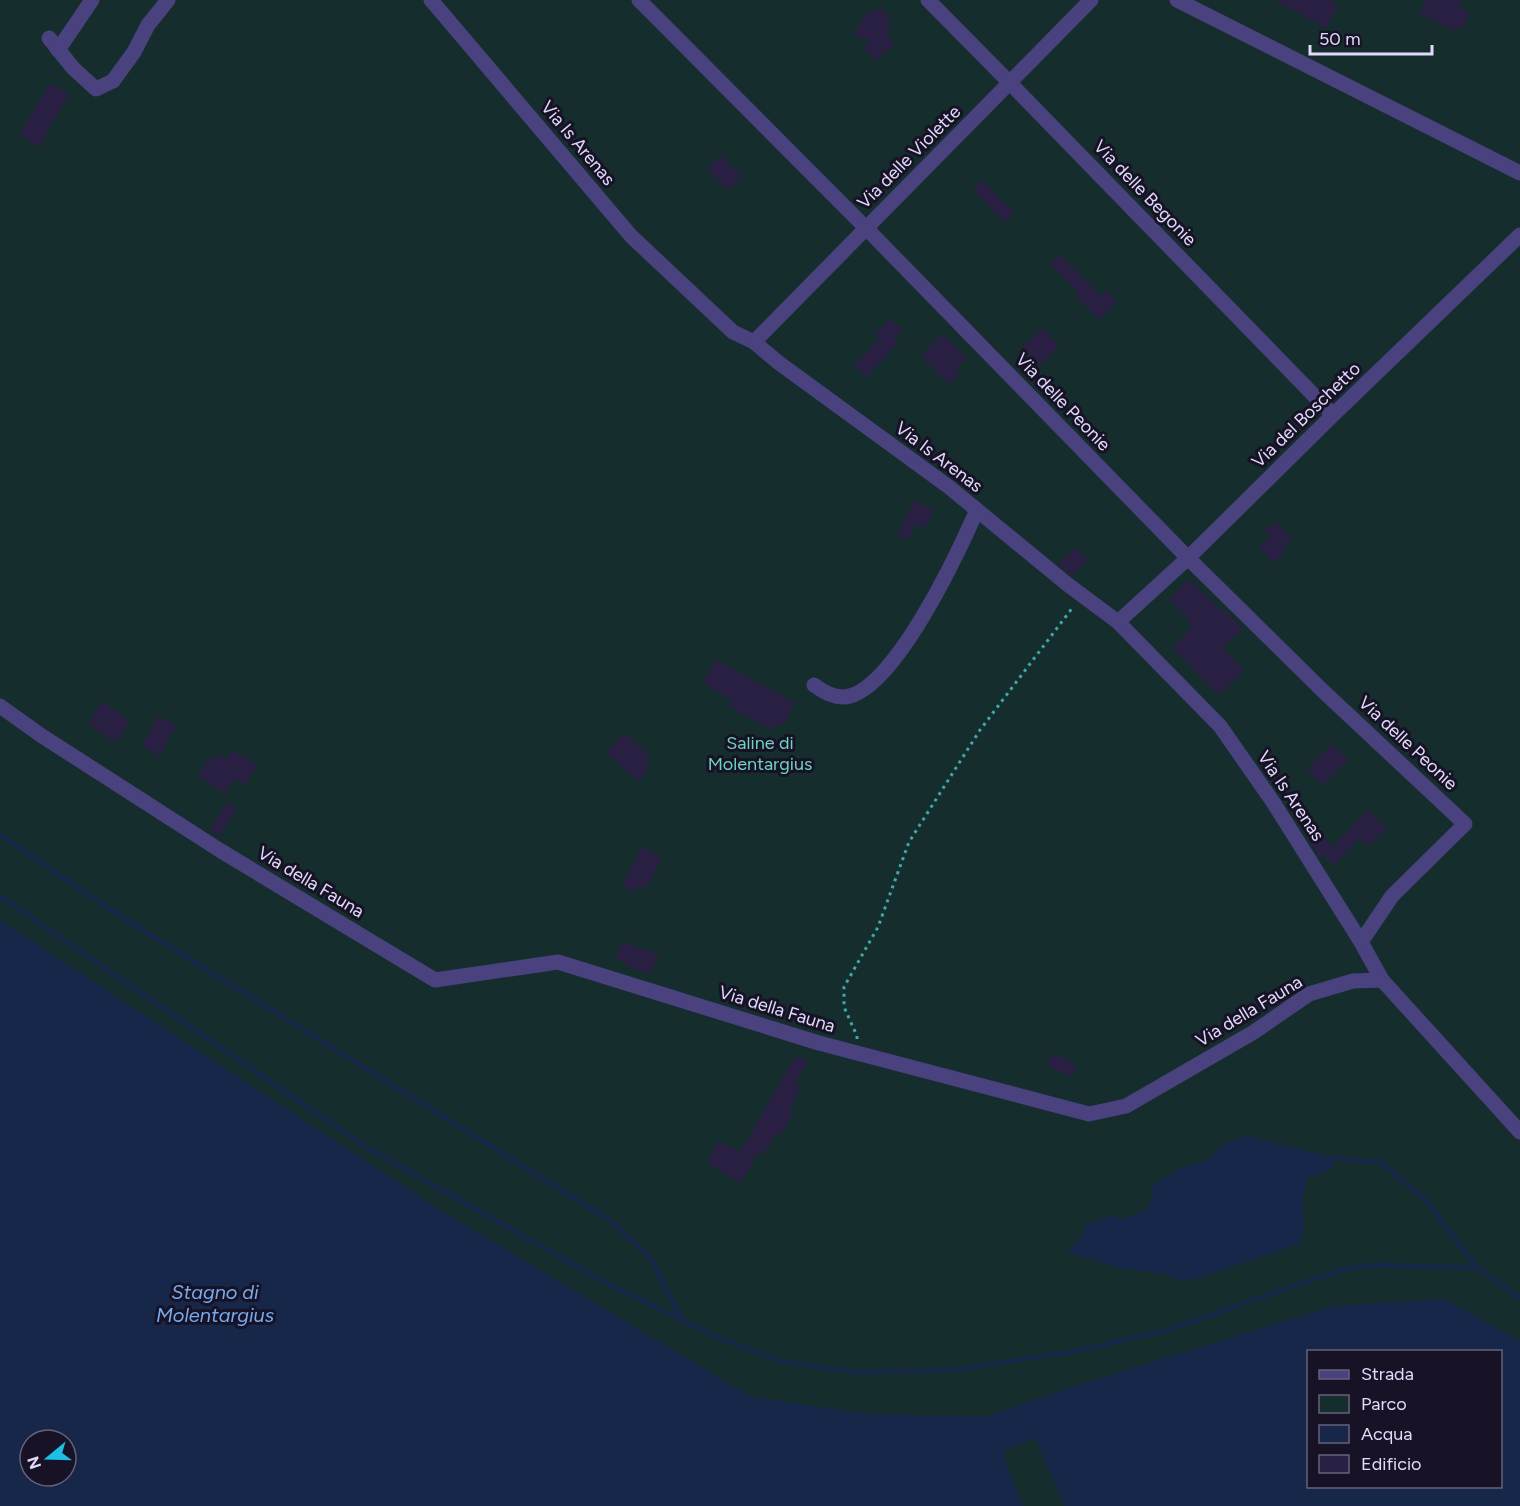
<svg xmlns="http://www.w3.org/2000/svg" width="1520" height="1506" font-family="Figtree,sans-serif">
<style>
.green{fill:#162d2e;fill-rule:evenodd}
.water{fill:#16274a;fill-rule:evenodd}
.lines{fill:none;stroke-linecap:round;stroke-linejoin:round}
.stream{stroke:#16274a;stroke-width:4.5}
.building{fill:#2a2043}
.path{stroke:#3ea8ab;stroke-width:3;stroke-dasharray:3 4.5;stroke-linecap:butt}
.street{stroke:#4a427e;stroke-width:15}
.labels{text-anchor:middle;dominant-baseline:central;stroke-width:6;stroke-linejoin:round;paint-order:stroke}
.street-label{font-size:18px;fill:#e0dafb;stroke:#171225}
.park-label{font-size:18px;fill:#6ed3c2;stroke:#171225}
.water-label{font-size:20px;font-style:italic;fill:#74acef;stroke:#171225}
</style>
<rect width="100%" height="100%" fill="#171225"/>
<path class="green" d="M0,0H1520V1506H0ZM1308,1352H1500V1486H1308ZM30,1440H66V1476H30Z"/>
<g class="water">
<path d="M0,920L440,1210L751,1397L868,1414L985,1417L1081,1384L1333,1306L1444,1299L1520,1341V1506H1065L1035,1438L1002,1452L1023,1506H0ZM1308,1352H1500V1486H1308ZM30,1440H66V1476H30Z"/>
<path d="M1245,1136L1336,1158L1331,1169L1307,1179L1302,1202L1304,1228L1299,1244L1198,1278L1180,1281L1167,1274L1118,1268L1068,1252L1081,1237L1085,1225L1112,1215L1121,1220L1149,1208L1153,1185L1182,1167L1206,1161L1221,1146Z"/>
</g>
<g class="lines">
<g class="stream">
<path d="M0,835L111,910L611,1221L651,1259L682,1320"/>
<path d="M0,896L366,1147L605,1282L713,1335L779,1361L855,1372L953,1370L1076,1351L1167,1330L1343,1269L1374,1265L1477,1268"/>
<path d="M1336,1158L1380,1162L1424,1198L1477,1268L1520,1298"/>
</g>
</g>
<g class="building">
<path d="M1274,0H1329L1338,5L1326,28Z"/>
<path d="M1426,0H1463L1459,7L1470,12L1462,29L1457,27L1455,31L1419,13Z"/>
<path d="M880,7L889,16L886,18L891,24L887,28L890,31L886,35L895,43L876,61L864,48L869,42L865,37L861,40L854,32L863,21L861,19L871,9L874,13Z"/>
<path d="M50,83L69,94L39,147L19,135Z"/>
<path d="M721,155L742,176L728,190L707,169Z"/>
<path d="M982,180L1014,213L1005,222L973,190Z"/>
<path d="M1060,255L1101,296L1107,290L1117,301L1099,320L1075,295L1078,292L1050,264Z"/>
<path d="M890,319L902,330L894,338L899,342L866,377L854,365L879,339L875,335Z"/>
<path d="M1043,328L1059,346L1039,366L1022,347Z"/>
<path d="M943,334L966,358L956,368L960,372L948,384L921,355Z"/>
<path d="M915,500L934,511L924,528L916,524L908,540L897,534Z"/>
<path d="M1275,522L1292,539L1283,548L1286,551L1274,563L1259,547L1270,536L1265,531Z"/>
<path d="M1075,548L1088,560L1072,576L1058,564Z"/>
<path d="M1189,579L1222,612L1224,610L1243,629L1222,648L1244,670L1218,695L1173,647L1192,627L1188,623L1191,621L1169,599Z"/>
<path d="M716,660L795,703L783,726L778,723L773,730L744,715L729,706L732,700L703,683Z"/>
<path d="M103,701L130,722L115,743L88,723Z"/>
<path d="M158,716L176,725L160,756L142,746Z"/>
<path d="M624,733L648,754L646,757L650,761L645,766L649,768L638,781L606,753Z"/>
<path d="M1332,744L1348,760L1323,785L1307,769Z"/>
<path d="M233,750L257,765L245,785L235,778L225,794L198,777L210,757L214,760L217,754L227,759Z"/>
<path d="M227,802L237,808L220,836L210,830Z"/>
<path d="M1368,810L1386,828L1368,846L1360,838L1334,865L1324,855Z"/>
<path d="M1319,832L1332,846L1320,859L1309,841Z"/>
<path d="M643,846L662,858L646,888L639,885L636,892L622,885Z"/>
<path d="M623,941L644,951L645,949L659,955L649,974L625,965L626,962L615,958Z"/>
<path d="M1052,1054L1076,1063L1073,1076L1047,1067Z"/>
<path d="M795,1057L809,1059L795,1084L800,1088L789,1112L793,1114L781,1135L777,1133L762,1155L758,1152L741,1183L707,1162L718,1142L724,1145L725,1143L740,1152Z"/>
</g>
<g class="lines">
<path class="path" d="M857,1039V1036L844,1007V987L878,927L909,842L980,730L1073,607"/>
<g class="street">
<path d="M431,0L631,236L733,332L754,342L779,363L949,487L1067,584L1118,622L1220,726L1273,802L1361,942L1382,980"/>
<path d="M639,0L866,228L1188,558L1323,691L1465,824L1392,896L1361,942"/>
<path d="M928,0L1010,83L1333,415"/>
<path d="M1177,0L1520,173"/>
<path d="M49,38L73,68L96,89L113,81L134,52L148,25L168,0"/>
<path d="M58,50L92,0"/>
<path d="M754,342L1091,0"/>
<path d="M1118,622L1188,558L1333,415L1520,235"/>
<path d="M814,685C822,691 832,697 843,697C892,696 959,551 977,510"/>
<path d="M0,706L42,736L221,851L435,980L558,962L819,1043L1089,1114L1126,1106L1254,1032L1309,994L1353,981L1382,980L1520,1132"/>
</g>
</g>
<g class="labels">
<g class="street-label">
<text transform="translate(578 143) rotate(50)">Via Is Arenas</text>
<text transform="translate(909 157) rotate(-45)">Via delle Violette</text>
<text transform="translate(1145 193) rotate(46)">Via delle Begonie</text>
<text transform="translate(1063 402) rotate(46)">Via delle Peonie</text>
<text transform="translate(1306 415) rotate(-44)">Via del Boschetto</text>
<text transform="translate(939 457) rotate(37)">Via Is Arenas</text>
<text transform="translate(1408 743) rotate(43)">Via delle Peonie</text>
<text transform="translate(1291 796) rotate(56)">Via Is Arenas</text>
<text transform="translate(311 882) rotate(31)">Via della Fauna</text>
<text transform="translate(777 1009) rotate(17)">Via della Fauna</text>
<text transform="translate(1249 1011) rotate(-31)">Via della Fauna</text>
</g>
<g class="park-label">
<text x="760" y="743">Saline di<tspan x="760" dy="21">Molentargius</tspan></text>
</g>
<g class="water-label">
<text x="215" y="1292">Stagno di<tspan x="215" dy="23">Molentargius</tspan></text>
</g>
</g>
<rect x="1307" y="1350" width="195" height="138" fill="#171225" stroke="#67627b" stroke-width="1.5"/>
<rect x="1319" y="1370" width="30" height="9" fill="#4a427e" stroke="#67627b" stroke-width="1.5"/>
<text x="1361" y="1380" font-size="18" fill="#e0dafb">Strada</text>
<rect x="1319" y="1395" width="30" height="18" fill="#162d2e" stroke="#67627b" stroke-width="1.5"/>
<text x="1361" y="1410" font-size="18" fill="#e0dafb">Parco</text>
<rect x="1319" y="1425" width="30" height="18" fill="#16274a" stroke="#67627b" stroke-width="1.5"/>
<text x="1361" y="1440" font-size="18" fill="#e0dafb">Acqua</text>
<rect x="1319" y="1455" width="30" height="18" fill="#2a2043" stroke="#67627b" stroke-width="1.5"/>
<text x="1361" y="1470" font-size="18" fill="#e0dafb">Edificio</text>
<g transform="translate(48 1458) rotate(251)"><circle r="28" fill="#171225" stroke="#67627b" stroke-width="1.5"/>
<path d="M0-4.5L10 22L0 15L-10 22Z" fill="#1cc0e4"/>
<text y="-9" font-size="16" font-weight="bold" text-anchor="middle" fill="#e0dafb">N</text>
</g>
<path d="M1310 45v9h122v-9" fill="none" stroke="#e0dafb" stroke-width="3"/>
<text x="1319" y="45" font-size="18" fill="#e0dafb" stroke="#171225" stroke-width="4.5" paint-order="stroke">50 m</text>
</svg>
